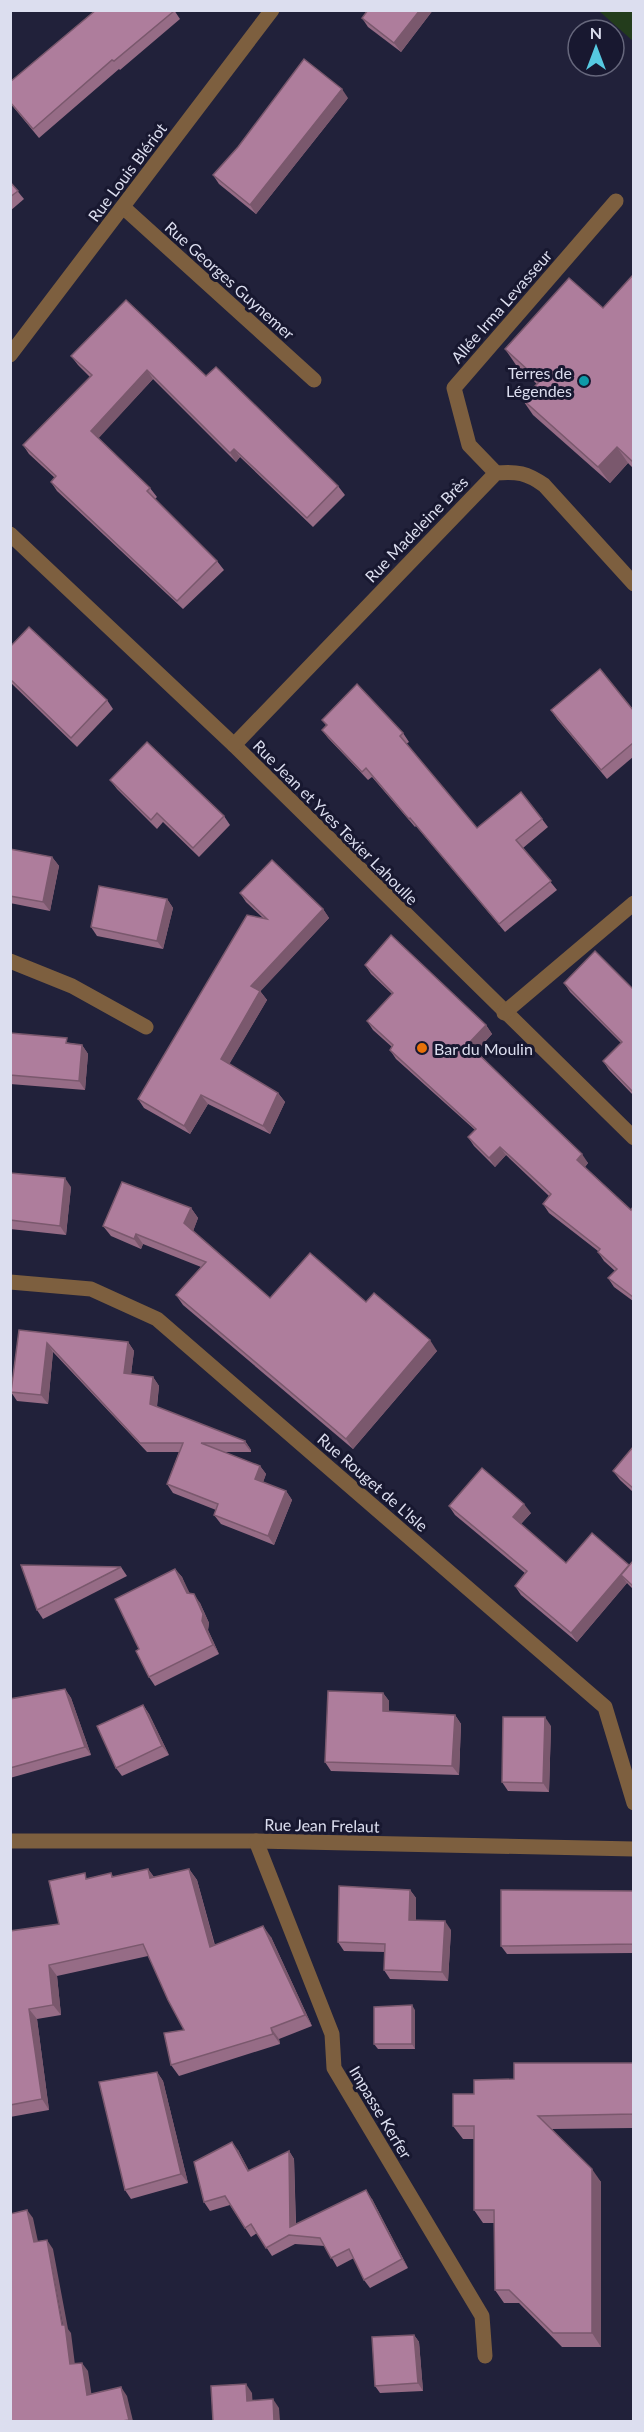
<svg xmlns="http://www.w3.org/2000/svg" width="644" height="2432" font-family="Lato,sans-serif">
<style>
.green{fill:#233c1c}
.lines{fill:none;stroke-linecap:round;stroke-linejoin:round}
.street{stroke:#7d5f3f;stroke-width:15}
.wall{fill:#966c86}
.shaded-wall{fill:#7a586d}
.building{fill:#ae7d9c;stroke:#7a586d;stroke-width:1.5}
.culture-dot{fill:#0f9aa8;stroke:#181830;stroke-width:2}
.food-dot{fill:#e8710a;stroke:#181830;stroke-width:2}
.labels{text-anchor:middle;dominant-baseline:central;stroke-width:6;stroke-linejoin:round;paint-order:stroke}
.street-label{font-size:16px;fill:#dcdeef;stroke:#181830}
.poi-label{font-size:16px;fill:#dcdeef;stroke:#181830;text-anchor:end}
</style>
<rect width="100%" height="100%" fill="#21213a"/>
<path class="green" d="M599,11H633V41Z"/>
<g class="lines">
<g class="street">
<path d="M123,207L314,380"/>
<path d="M10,355L272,10"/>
<path d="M496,473L469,445L454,388L616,201"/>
<path d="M10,534L234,745L634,1138"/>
<path d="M234,745L496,473C517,471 527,473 544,485L634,584"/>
<path d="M10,961L72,986L146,1027"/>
<path d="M504,1013L634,903"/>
<path d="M10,1282L91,1289L157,1319L605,1707L634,1803"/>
<path d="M10,1841H256L634,1849"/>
<path d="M256,1841L332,2034L334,2068L482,2316L485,2356"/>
</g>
</g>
<g class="wall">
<path d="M174,10L180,19L120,70L119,69L39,138L10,103V82Z"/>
<path d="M433,10L401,52L368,27L362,18Z"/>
<path d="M348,98L256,214L219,184L213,175L238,147Z"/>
<path d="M10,182L24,199L10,211Z"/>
<path d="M633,275V468L628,463L610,483L533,415L522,399L537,384L516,365L505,349L603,308Z"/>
<path d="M71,356L206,376L338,486L345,495L313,527L240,457L236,462L153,379L98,438L150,488L157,497L155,499L217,561L224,570L183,609L57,491L51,482L55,478L29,454L23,445L90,377L78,365Z"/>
<path d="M10,647L107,700L113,709L77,747L10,682Z"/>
<path d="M551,710H633V757L607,779L557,719Z"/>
<path d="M322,720L403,733L409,742L406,744L477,828L542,819L548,827L523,848L557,890L505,932L416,826L415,827L372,777L368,780L328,738L322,730L326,725Z"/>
<path d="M110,780L224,816L230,825L199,857L163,822L157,829L117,789Z"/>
<path d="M10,849L52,857L59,866L50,911L10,903Z"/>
<path d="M240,893L323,909L329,918L260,991L267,1000L229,1064L278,1093L285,1102L270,1134L208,1104L190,1134L144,1108L138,1099L263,918L246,902Z"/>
<path d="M167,899L173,908L163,949L97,936L91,927Z"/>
<path d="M365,965L486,1025L492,1034L476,1051L588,1163L585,1167L631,1210L633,1207V1301L614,1287L608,1278L615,1271L604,1261L598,1252V1251L549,1213L543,1204L549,1196L506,1155L495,1167L474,1146L468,1137L475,1130L396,1059L390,1050L392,1047L373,1030L367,1021L392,994L371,974Z"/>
<path d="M564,983L633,989V1095L609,1070L603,1061L621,1043L570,992Z"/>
<path d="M10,1033L82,1045L88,1054L85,1090L10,1084Z"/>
<path d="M10,1173L71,1187L66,1235L10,1229Z"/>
<path d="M191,1208L198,1218L193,1231L270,1298L366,1302L437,1351L353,1449L183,1305L176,1295L201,1267L143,1244L141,1249L111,1236L103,1226Z"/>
<path d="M19,1330L128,1342L134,1351L131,1374L153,1377L159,1386L157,1407L245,1441L251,1450V1452H224L260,1466L266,1474L263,1482L286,1491L292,1500L274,1545L221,1524L214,1515L216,1510L173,1493L167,1484L179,1452H147L53,1352L48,1404L17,1401L11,1392Z"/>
<path d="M633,1447V1492L620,1480L613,1471Z"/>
<path d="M449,1506L531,1513L521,1524L566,1563L629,1565L633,1561V1589L627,1583L577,1642L521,1595L515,1586L526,1574L455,1515Z"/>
<path d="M121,1567L127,1576L43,1619L37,1610Z"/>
<path d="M175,1569L182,1577L189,1594L200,1603L209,1623L208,1630L219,1654L155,1686L149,1677L139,1649Z"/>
<path d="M65,1689L71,1698L91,1755L10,1778V1699Z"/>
<path d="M383,1693L389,1701V1712L455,1715L461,1724L459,1775L331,1771L325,1762Z"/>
<path d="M143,1705L149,1714L169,1755L122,1776L116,1768Z"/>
<path d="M551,1726L549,1792L508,1791L502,1782Z"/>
<path d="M148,1869L154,1877L189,1869L197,1880L215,1945L271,1937L312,2026L279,2039L280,2044L179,2076L171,2065L184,2030L148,1956L57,1976L61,2015L37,2019L49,2110L10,2117V1931L59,1924L89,1878L111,1873L113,1877Z"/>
<path d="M410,1890L416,1898V1920L451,1930L448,1981L390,1979L384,1970L385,1952L344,1951L338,1942Z"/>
<path d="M633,1891V1953L507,1954L501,1946Z"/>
<path d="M415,2010V2049H378L374,2044Z"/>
<path d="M633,2063V2128L552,2129L601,2182V2347H562L519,2303H504L495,2290L494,2223H483L474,2210V2139H463L453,2126L474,2094L514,2079Z"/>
<path d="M157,2072L163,2081L188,2183L131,2199L125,2190Z"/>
<path d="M238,2150L249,2171L289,2151L294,2159L296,2224L372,2199L408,2268L370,2288L364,2280L354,2258L337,2267L325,2246L295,2244L272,2256L257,2233L251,2237L230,2205L210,2211L204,2202Z"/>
<path d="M414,2335L419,2342L423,2391L380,2393L375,2386Z"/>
</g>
<g class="shaded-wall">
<path d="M420,10H433L401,52L394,43Z"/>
<path d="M342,89L348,98L256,214L250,205Z"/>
<path d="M147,370L153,379L97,440L91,431Z"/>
<path d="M617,447L628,463L610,483L598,467Z"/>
<path d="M234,449L240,457L236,462L230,453Z"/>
<path d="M52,857L59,866L50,911L43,902Z"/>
<path d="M167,899L173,908L163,949L157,941Z"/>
<path d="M323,909L329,918L257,995L251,986Z"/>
<path d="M260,991L267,1000L227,1068L221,1059Z"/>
<path d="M486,1025L492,1034L475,1053L468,1044Z"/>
<path d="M82,1045L88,1054L85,1090L79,1081Z"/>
<path d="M278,1093L285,1102L270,1134L263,1126Z"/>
<path d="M201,1095L208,1104L190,1134L184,1126Z"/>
<path d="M500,1147L506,1155L495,1167L489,1158Z"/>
<path d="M582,1154L588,1163L583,1169L577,1160Z"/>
<path d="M65,1178L71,1187L66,1235L60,1226Z"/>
<path d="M191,1208L198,1218L192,1234L184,1223Z"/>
<path d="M136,1234L143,1244L141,1249L134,1239Z"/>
<path d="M430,1340L437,1351L353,1449L346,1439Z"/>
<path d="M128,1342L134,1351L130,1382L124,1373Z"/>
<path d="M47,1343L53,1352L48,1404L41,1395Z"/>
<path d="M153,1377L159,1386L156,1413L150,1404Z"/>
<path d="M245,1441L251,1450V1452L244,1443Z"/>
<path d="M260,1466L266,1474L261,1488L255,1479Z"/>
<path d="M286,1491L292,1500L274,1545L268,1536Z"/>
<path d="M524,1504L531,1513L519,1526L513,1517Z"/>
<path d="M629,1565L633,1571L621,1575L627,1583L577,1642L571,1633Z"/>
<path d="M175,1569L182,1577L194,1602L187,1593Z"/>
<path d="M194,1594L200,1603L209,1623L208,1630L219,1654L213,1645L202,1621Z"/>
<path d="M65,1689L71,1698L91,1755L85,1747Z"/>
<path d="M383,1693L389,1701V1720L383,1711Z"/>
<path d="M143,1705L149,1714L169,1755L162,1746Z"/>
<path d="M455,1715L461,1724L459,1775L452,1766Z"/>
<path d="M545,1717L551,1726L549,1792L543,1783Z"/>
<path d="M148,1869L156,1880L150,1878Z"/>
<path d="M189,1869L197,1880L218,1958L210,1947Z"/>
<path d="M410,1890L416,1898V1929L409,1920Z"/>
<path d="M445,1921L451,1930L448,1981L442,1972Z"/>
<path d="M263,1926L271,1937L312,2026L305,2015Z"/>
<path d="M49,1965L57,1976L61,2015L53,2005Z"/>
<path d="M412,2005L415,2010V2049L412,2044Z"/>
<path d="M29,2009L37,2019L49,2110L42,2099Z"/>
<path d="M271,2028L279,2039L280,2044L273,2034Z"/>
<path d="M157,2072L163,2081L188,2183L181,2174Z"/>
<path d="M232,2142L238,2150L254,2180L248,2171Z"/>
<path d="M289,2151L294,2159L296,2235L290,2227Z"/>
<path d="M592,2169L601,2182V2347L592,2333Z"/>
<path d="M366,2190L372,2199L408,2268L402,2259Z"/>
<path d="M27,2210L33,2218L40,2251L34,2242Z"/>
<path d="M47,2240L53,2249L68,2329L71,2333L76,2373L70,2364Z"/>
<path d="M414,2335L419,2342L423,2391L418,2383Z"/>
<path d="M82,2363L88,2371L93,2404L87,2395Z"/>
<path d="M246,2384L252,2393L253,2410L247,2401Z"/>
<path d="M121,2387L127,2396L133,2421H130L129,2420Z"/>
<path d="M273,2399L279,2408L280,2421H274Z"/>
</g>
<g class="building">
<path d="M96,10L174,11L114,61L112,60L33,129L10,102V82Z"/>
<path d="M368,10H420L394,43L362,18Z"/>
<path d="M304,59L342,89L250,205L213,175L238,147Z"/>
<path d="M10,182L18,191L10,197Z"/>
<path d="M633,275V462L617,447L598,467L522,399L540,381L505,349L569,278L603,308Z"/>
<path d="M126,300L206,376L216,367L338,486L307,518L234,449L230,453L147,370L91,431L150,488L147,491L217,561L177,601L51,482L56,476L23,445L92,375L71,356Z"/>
<path d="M29,627L107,700L71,738L10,679V647Z"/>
<path d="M600,669L633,710V743L601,770L551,710Z"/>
<path d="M357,684L403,733L400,736L477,828L521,792L542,819L516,840L551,881L499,924L410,818L409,819L366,768L362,772L322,730L327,725L322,720Z"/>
<path d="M147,742L224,816L193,848L157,813L151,820L110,780Z"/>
<path d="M10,849L52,857L43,902L10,896Z"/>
<path d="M272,860L323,909L251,986L260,991L221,1059L278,1093L263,1126L201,1095L184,1126L138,1099L247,915L267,919L240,893Z"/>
<path d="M99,886L167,899L157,941L91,927Z"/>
<path d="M391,935L486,1025L468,1044L582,1154L577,1160L631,1210L633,1207V1297L608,1278L617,1269L598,1252L600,1249L543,1204L551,1194L500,1147L489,1158L468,1137L476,1129L390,1050L393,1045L367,1021L393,993L365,965Z"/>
<path d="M595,951L633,989V1092L603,1061L622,1042L564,983Z"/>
<path d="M10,1033L67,1038L66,1043L82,1045L79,1081L10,1075Z"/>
<path d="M10,1173L65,1178L60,1226L10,1220Z"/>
<path d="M122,1182L191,1208L184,1223L270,1298L310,1253L366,1302L374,1293L430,1340L346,1439L176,1295L206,1262L136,1234L134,1239L103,1226Z"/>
<path d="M19,1330L128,1342L124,1373L153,1377L150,1404L245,1441L244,1443H201L260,1466L255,1479L286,1491L268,1536L214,1515L218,1504L167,1484L183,1443H140L47,1343L41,1395L11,1392Z"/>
<path d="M633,1447V1488L613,1471Z"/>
<path d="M482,1468L524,1504L513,1517L566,1563L592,1533L629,1565L571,1633L515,1586L527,1571L449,1506Z"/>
<path d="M633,1561V1586L621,1575Z"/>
<path d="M21,1565L121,1567L37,1610Z"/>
<path d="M175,1569L187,1593L194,1594L203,1614L202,1621L213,1645L149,1677L136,1651L139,1649L115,1599Z"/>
<path d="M65,1689L85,1747L10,1768V1699Z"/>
<path d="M328,1691L383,1693V1711L455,1715L452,1766L325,1762Z"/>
<path d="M143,1705L162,1746L116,1768L97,1726Z"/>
<path d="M503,1717H545L543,1783L502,1782Z"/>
<path d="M148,1869L150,1878L189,1869L210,1947L263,1926L305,2015L271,2028L273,2034L171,2065L164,2033L184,2030L168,2000L143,1944L49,1965L53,2005L29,2009L42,2099L10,2105V1931L59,1924L49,1881L85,1873L86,1879L111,1873L112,1877Z"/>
<path d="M339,1886L410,1890L409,1920L445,1921L442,1972L384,1970L385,1944L338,1942Z"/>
<path d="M501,1890L633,1891V1944L501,1946Z"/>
<path d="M412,2005V2044H374V2007Z"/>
<path d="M514,2063H633V2114L538,2116L592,2169V2333H553L509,2290H495L494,2210H474V2126H453V2094H474V2080L514,2079Z"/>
<path d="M157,2072L181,2174L125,2190L99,2082Z"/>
<path d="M232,2142L248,2171L289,2151L290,2227L366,2190L402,2259L364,2280L349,2249L331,2258L320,2238L289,2235L266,2248L251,2224L245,2228L225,2196L204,2202L194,2162Z"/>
<path d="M27,2210L34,2242L47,2240L62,2325H65L70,2364L82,2363L87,2395L121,2387L129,2420L122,2421H10V2214Z"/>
<path d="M414,2335L418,2383L375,2386L372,2337Z"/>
<path d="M246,2384L247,2401L273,2399L274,2421H213L211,2386Z"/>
</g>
<circle class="culture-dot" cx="584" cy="381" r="6"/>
<circle class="food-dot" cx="422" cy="1048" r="6"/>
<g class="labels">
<g class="street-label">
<text transform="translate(127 172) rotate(-53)">Rue Louis Blériot</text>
<text transform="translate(230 280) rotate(42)">Rue Georges Guynemer</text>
<text transform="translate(501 306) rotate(-49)">Allée Irma Levasseur</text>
<text transform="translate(416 529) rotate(-46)">Rue Madeleine Brès</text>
<text transform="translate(336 822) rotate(45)">Rue Jean et Yves Texier Lahoulle</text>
<text transform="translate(373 1482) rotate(41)">Rue Rouget de L'Isle</text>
<text transform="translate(322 1825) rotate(1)">Rue Jean Frelaut</text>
<text transform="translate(381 2112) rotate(59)">Impasse Kerfer</text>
</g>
<g class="poi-label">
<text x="572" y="372">Terres de<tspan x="572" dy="18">Légendes</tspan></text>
<text x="434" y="1048" text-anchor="start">Bar du Moulin</text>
</g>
</g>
<rect width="644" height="2432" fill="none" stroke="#dcdeef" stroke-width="24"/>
<g transform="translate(596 48)"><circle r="28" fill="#181830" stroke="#66677c" stroke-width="1.5"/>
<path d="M0-4.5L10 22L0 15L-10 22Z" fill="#56c9e1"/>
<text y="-9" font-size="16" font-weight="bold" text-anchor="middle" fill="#dcdeef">N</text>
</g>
</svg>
